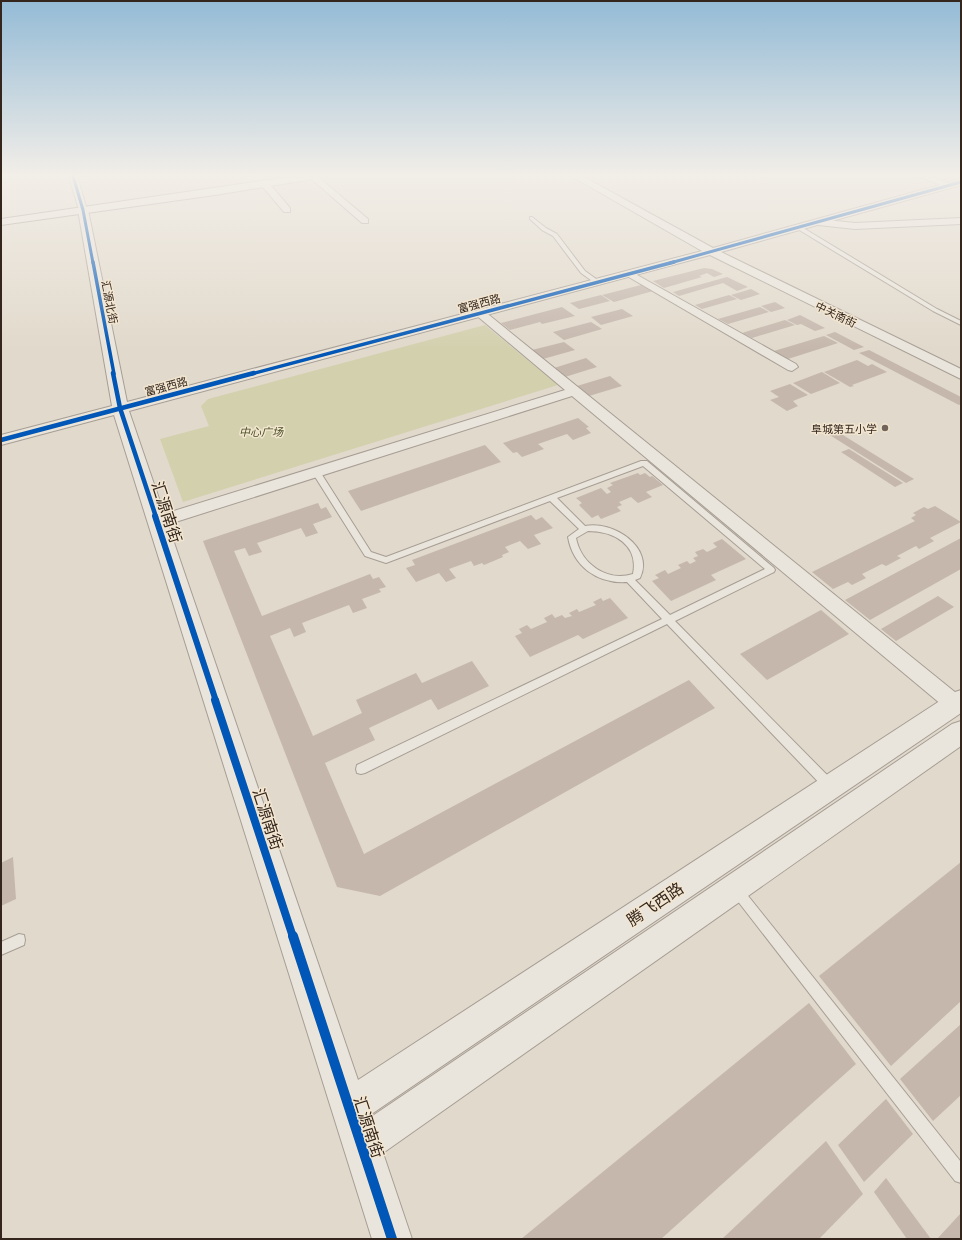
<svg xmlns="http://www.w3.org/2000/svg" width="962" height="1240" font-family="'Noto Serif','Noto Sans SC',serif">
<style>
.green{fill:#d3d0ae}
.building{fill:#c5b7ac}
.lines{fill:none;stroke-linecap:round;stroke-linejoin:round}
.service-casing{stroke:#a69e95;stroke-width:2}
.minor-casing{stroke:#a69e95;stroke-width:2}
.tertiary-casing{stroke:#a69e95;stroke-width:2}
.secondary-casing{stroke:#968e84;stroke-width:2}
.service{fill:#eae5dc;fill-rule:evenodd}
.minor{fill:#eae5dc;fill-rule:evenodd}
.tertiary{fill:#eae5dc;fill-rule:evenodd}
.secondary{fill:#eae5dc;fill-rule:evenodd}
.cycleway-far5-casing{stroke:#f3e6d0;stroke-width:4}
.cycleway-far4-casing{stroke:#f3e6d0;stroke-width:5}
.cycleway-far3-casing{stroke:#f3e6d0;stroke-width:6}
.cycleway-far2-casing{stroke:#f3e6d0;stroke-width:8}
.cycleway-far1-casing{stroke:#f3e6d0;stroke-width:10}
.cycleway-casing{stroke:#f3e6d0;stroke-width:12}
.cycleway-far5{stroke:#0057b8;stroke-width:3}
.cycleway-far4{stroke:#0057b8;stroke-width:3.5}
.cycleway-far3{stroke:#0057b8;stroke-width:4.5}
.cycleway-far2{stroke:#0057b8;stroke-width:6}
.cycleway-far1{stroke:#0057b8;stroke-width:8}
.cycleway{stroke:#0057b8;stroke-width:10}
.poi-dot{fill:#71655a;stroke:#f3e6d0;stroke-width:1.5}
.labels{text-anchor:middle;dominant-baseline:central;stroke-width:3;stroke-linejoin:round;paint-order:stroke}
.far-street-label{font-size:11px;fill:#34261d;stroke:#f3e6d0}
.far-poi-label{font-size:11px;fill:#34261d;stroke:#f3e6d0;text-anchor:end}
.far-park-label{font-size:11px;font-style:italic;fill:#494f25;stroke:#f3e6d0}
.near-street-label{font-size:16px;fill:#34261d;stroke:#f3e6d0}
</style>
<rect width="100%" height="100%" fill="#e1d9cb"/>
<path class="green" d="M485,325L558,385L183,502L160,439L209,426L201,406L208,399Z"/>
<g class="building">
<path d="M704,268L712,269L723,274L714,277L707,273L699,276L702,277L664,288L653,281Z"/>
<path d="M727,277L748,287L737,291L723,283L679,296L673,292Z"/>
<path d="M641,285L653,291L614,302L602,295Z"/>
<path d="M751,289L760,294L741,300L731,295Z"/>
<path d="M601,295L610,301L579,309L570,303Z"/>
<path d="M729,295L737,299L702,309L695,305Z"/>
<path d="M775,302L785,308L771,312L761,306Z"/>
<path d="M562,307L575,316L542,324L540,322L510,330L501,323Z"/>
<path d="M760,307L769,312L728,324L718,319Z"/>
<path d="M622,309L633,316L601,325L591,317Z"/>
<path d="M800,315L825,328L815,331L801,324L797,325L787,320Z"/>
<path d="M785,320L795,325L752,338L742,333Z"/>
<path d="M591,322L602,329L564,340L553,332Z"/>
<path d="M835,332L864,347L854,350L826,335Z"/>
<path d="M824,336L838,343L788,359L774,351Z"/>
<path d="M564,342L575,350L543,359L532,350Z"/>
<path d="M869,350L961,397V404L959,405L859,353Z"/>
<path d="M586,358L597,367L565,377L554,368Z"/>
<path d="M857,360L868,366L872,364L887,372L852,385L854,386L850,387L824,372Z"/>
<path d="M822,372L840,383L811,394L793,383Z"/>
<path d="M610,376L622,386L589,396L577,386Z"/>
<path d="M790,384L808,395L793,401L798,406L787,411L770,400L779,397L770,391Z"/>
<path d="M578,418L589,427L586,428L591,433L573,440L567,434L538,444L544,449L522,457L517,452L513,453L503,443Z"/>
<path d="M825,424L914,479L906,483L817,427Z"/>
<path d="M485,445L501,462L361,511L348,491Z"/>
<path d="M849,449L903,483L895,487L841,452Z"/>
<path d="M638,473L640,475L645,473L650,477L652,476L663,485L646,492L652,497L638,503L631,497L619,502L622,505L617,507L621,511L601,519L598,515L592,518L579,505L582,503L576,498L601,488L607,494L611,492L607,488L613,485L610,483Z"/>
<path d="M318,503L321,509L326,507L332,517L313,524L318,533L306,537L301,528L257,543L262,552L249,556L245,548L234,551L262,616L370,574L373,579L379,577L386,587L379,589L381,592L362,599L367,608L353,613L349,605L302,623L306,632L294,637L290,628L270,636L313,736L362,713L356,700L416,673L422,683L472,661L489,686L438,710L431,699L369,728L375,740L325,763L364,854L689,680L715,708L380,896L337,887L203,541Z"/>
<path d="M935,506L961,522L930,538L934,541L919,549L916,546L897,556L901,558L886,566L882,564L862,574L866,578L852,585L848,582L833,589L812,572L915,521L911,518L916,515L913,513L924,507L928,509Z"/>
<path d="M531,515L536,520L542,517L553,528L534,535L541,544L528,549L520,541L505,547L509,552L502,555L503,557L484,565L482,563L474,566L471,561L449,569L456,578L446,582L439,573L416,582L406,568L415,565L412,560Z"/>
<path d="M961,538V569L870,620L845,600Z"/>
<path d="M722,539L746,559L711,575L716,580L671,601L652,581L659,578L655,575L665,570L668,574L681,568L678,565L687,561L690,564L696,561L693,558L698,556L695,552L703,549L707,552L717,547L713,543Z"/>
<path d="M938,596L954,607L896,641L881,629Z"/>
<path d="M601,598L603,601L610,598L628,618L583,639L578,635L530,657L515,636L522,633L519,629L527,625L531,629L547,622L544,618L552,614L555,618L562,615L565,618L572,616L569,613L577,609L579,612L596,605L593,602Z"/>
<path d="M821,610L849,634L767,680L740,654Z"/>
<path d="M13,857L16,899L1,906V863Z"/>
<path d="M961,862V1001L891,1066L819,976Z"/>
<path d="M809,1003L856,1064L661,1239H521Z"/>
<path d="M961,1024V1095L933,1121L900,1079Z"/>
<path d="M886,1099L913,1134L864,1182L838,1145Z"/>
<path d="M826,1141L863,1194L819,1239H722Z"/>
<path d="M886,1178L931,1239H907L874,1192Z"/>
<path d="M961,1213V1239H937Z"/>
</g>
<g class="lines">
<g class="service-casing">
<g id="service">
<path d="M530,217H532L546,228L557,234L585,271L599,281V283H595L581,273L553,236L542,230L530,219Z"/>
<path d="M796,226H800L937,309L961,321V325L933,311L796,228Z"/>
<path d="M641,461H647L774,568L775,570L774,572L675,621L834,782L836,786L834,790L830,791L826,790L667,624L365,773L361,774L357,773L356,769L357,765L662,619L627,582C597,584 573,566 568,537L579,529L550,501L386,563L365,556L312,472L313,470H319L371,552L386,557ZM643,466L765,569L670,615L635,580L640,578C655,547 612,520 585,526L557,498ZM588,531C614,531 639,545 633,574C607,582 581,564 576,538Z"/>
<path d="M737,885L741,887L961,1162V1183L955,1181L733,895L731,891L733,887Z"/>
<path d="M19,934L24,935L25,940L24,945L1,955V942Z"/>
</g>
</g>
<g class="minor-casing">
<g id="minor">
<path d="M69,176H77L87,210L86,212L79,210Z"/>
<path d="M308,176H317L368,219V223H362Z"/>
<path d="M917,176H929L953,185L946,187Z"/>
<path d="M262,182H268L290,208V212H284L262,186Z"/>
<path d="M961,218V224L855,229L818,225L814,222L818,219L855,223Z"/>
<path d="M630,271L796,364L798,367L792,371L788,370L627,276L625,274Z"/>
<path d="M480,310L484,311L961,697V711L955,713L948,710L572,396L163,526L157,527L151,526L149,522L151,518L565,390L476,315L475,313Z"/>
</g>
</g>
<g class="tertiary-casing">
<path id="tertiary" d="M571,176H582L713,248L961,179V185L721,252L961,369V379L710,255L129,411L358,1080L952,693L961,690V713L370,1115L371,1117L952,724L961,721V746L383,1153L412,1239H372L114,415L1,445V435L112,406L78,210L79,208L83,207L88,210L127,402L702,251Z"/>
</g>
<g class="secondary-casing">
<path id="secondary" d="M296,176H317L313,179L215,195L1,225V219Z"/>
</g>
<use href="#service" class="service"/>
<use href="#minor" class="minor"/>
<use href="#tertiary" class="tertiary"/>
<use href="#secondary" class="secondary"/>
<g class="cycleway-far5-casing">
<g id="cycleway-far5">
<path d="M73,176L83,210L93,263"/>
<path d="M670,263L961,182"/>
</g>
</g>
<g class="cycleway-far4-casing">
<g id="cycleway-far4">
<path d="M93,262L114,374"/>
<path d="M251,374L674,262"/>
</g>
</g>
<g class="cycleway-far3-casing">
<g id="cycleway-far3">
<path d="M113,373L120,408L156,517"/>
<path d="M1,440L254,373"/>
</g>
</g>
<g class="cycleway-far2-casing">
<path id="cycleway-far2" d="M155,516L216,701"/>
</g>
<g class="cycleway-far1-casing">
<path id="cycleway-far1" d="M215,700L293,937"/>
</g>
<g class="cycleway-casing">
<path id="cycleway" d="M293,936L392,1239"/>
</g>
<use href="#cycleway-far5" class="cycleway-far5"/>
<use href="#cycleway-far4" class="cycleway-far4"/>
<use href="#cycleway-far3" class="cycleway-far3"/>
<use href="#cycleway-far2" class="cycleway-far2"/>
<use href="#cycleway-far1" class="cycleway-far1"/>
<use href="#cycleway" class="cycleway"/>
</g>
<linearGradient id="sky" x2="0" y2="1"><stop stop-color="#94bbd6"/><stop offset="0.5" stop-color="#f2eee8"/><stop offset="1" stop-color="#f2eee8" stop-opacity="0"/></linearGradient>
<rect width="962" height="350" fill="url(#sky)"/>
<circle class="poi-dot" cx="885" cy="428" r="4"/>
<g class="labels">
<g class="far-street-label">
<text transform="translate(110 302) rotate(79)">汇源北街</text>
<text transform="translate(479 303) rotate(-15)">富强西路</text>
<text transform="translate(836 314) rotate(26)">中关南街</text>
<text transform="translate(166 386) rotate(-15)">富强西路</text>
</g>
<g class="far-poi-label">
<text x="877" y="428">阜城第五小学</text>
</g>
<g class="far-park-label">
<text x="261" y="431">中心广场</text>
</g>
<g class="near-street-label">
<text transform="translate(167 512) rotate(72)">汇源南街</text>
<text transform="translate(268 819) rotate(72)">汇源南街</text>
<text transform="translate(655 904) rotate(-34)">腾飞西路</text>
<text transform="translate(369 1127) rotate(72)">汇源南街</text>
</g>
</g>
<rect width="962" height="1240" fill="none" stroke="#34261d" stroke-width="4"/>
</svg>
